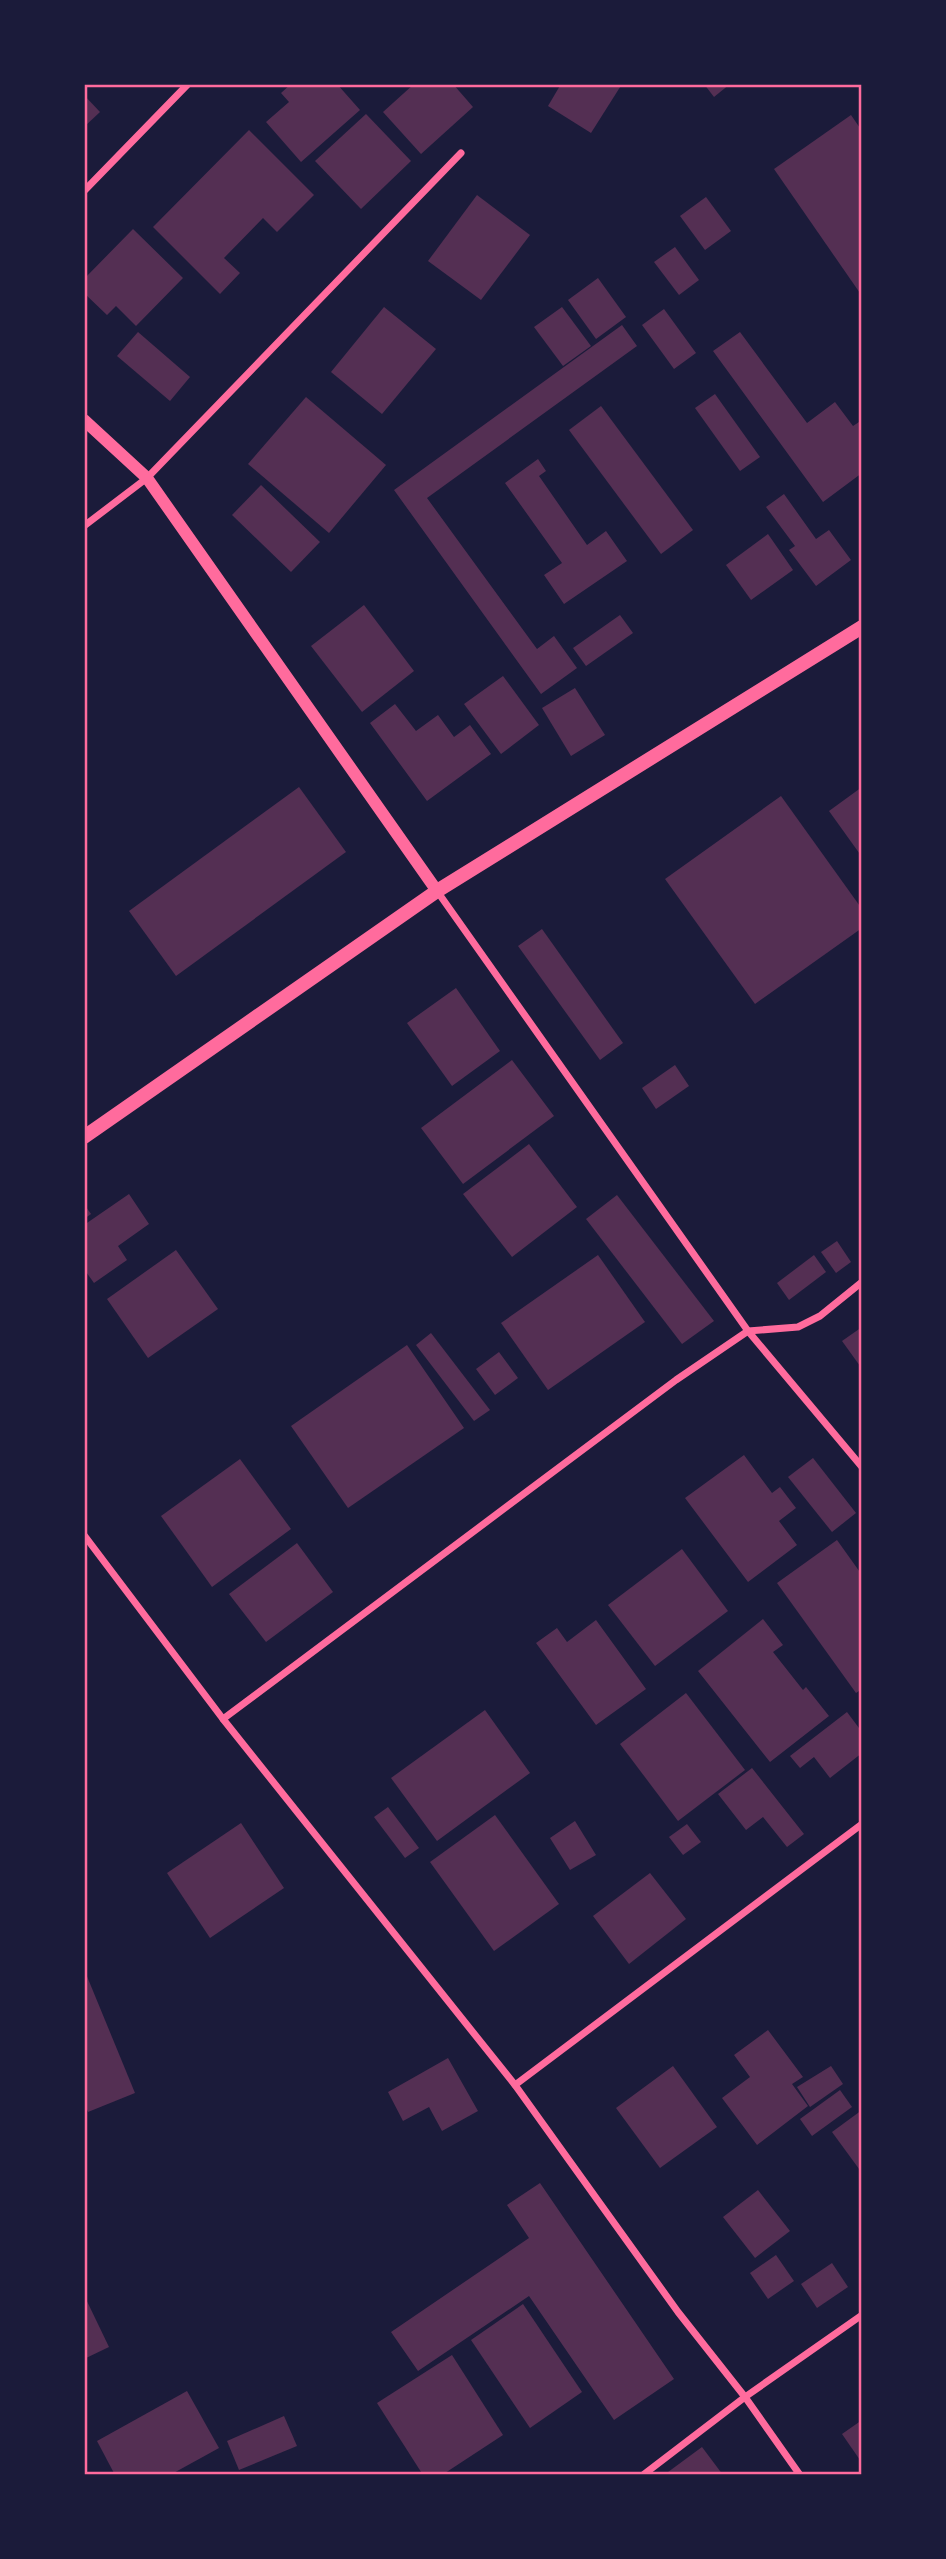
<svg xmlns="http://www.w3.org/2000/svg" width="946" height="2559" font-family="Quicksand,sans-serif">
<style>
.building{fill:#542f53}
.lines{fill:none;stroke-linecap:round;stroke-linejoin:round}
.minor{stroke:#ff6b9d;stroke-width:7}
.tertiary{stroke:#ff6b9d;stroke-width:12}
.secondary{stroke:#ff6b9d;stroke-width:14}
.neatline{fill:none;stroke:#ff6b9d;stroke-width:2.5}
</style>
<rect width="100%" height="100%" fill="#1b1b3a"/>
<g class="building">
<path d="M291,84H337L360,110L301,162L266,122L289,102L281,93Z"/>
<path d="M414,84H453L473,107L421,154L383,112Z"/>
<path d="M561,84H622L591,133L548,106Z"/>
<path d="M704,84H730L714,97Z"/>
<path d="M84,95L100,112L84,127Z"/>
<path d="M366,114L411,161L361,209L315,161Z"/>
<path d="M851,115L862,131V296L774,169Z"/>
<path d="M249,130L314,195L277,232L263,218L224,258L240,273L220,294L153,227Z"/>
<path d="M477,195L530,235L481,300L428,261Z"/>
<path d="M706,197L731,231L705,250L680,216Z"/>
<path d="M133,229L183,278L136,326L116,306L107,315L84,293V279Z"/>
<path d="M675,247L699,280L679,295L654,262Z"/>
<path d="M598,278L626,317L596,339L568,300Z"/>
<path d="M384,307L436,349L382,414L331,372Z"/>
<path d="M562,307L591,346L563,366L534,327Z"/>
<path d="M664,309L696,353L674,369L642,325Z"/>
<path d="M622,325L637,346L427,498L537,649L554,636L577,668L541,694L394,490Z"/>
<path d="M138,332L190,377L170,401L117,356Z"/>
<path d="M740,332L807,423L835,402L853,426L862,420V473L823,502L713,351Z"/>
<path d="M715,394L760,457L740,471L695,408Z"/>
<path d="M306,397L386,465L329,533L248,464Z"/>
<path d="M601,406L693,530L661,554L569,430Z"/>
<path d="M538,459L546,471L539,476L587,545L606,531L627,561L564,604L544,575L562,563L505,483Z"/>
<path d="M261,485L320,542L291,572L232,515Z"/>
<path d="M784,494L816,539L829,530L851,560L816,586L789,550L795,546L766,507Z"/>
<path d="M768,534L793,570L751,600L726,565Z"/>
<path d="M364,605L414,671L362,712L311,646Z"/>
<path d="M620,615L633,633L586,666L573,648Z"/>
<path d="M503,676L539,725L501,754L464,704Z"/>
<path d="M575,688L605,735L571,756L542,708Z"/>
<path d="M395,704L416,731L438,715L454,737L470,725L491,754L427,801L370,723Z"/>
<path d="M299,787L346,852L176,976L129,911Z"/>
<path d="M862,787V857L829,811Z"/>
<path d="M781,796L862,909V928L755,1004L665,879Z"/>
<path d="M542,929L623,1043L600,1060L518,946Z"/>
<path d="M456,988L500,1051L452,1086L407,1023Z"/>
<path d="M512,1060L554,1116L463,1184L421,1128Z"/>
<path d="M675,1065L689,1086L656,1109L642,1088Z"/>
<path d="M529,1144L577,1207L512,1257L463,1194Z"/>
<path d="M129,1194L149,1224L118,1246L127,1260L94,1283L84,1269V1225Z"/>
<path d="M617,1195L714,1321L682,1344L586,1219Z"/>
<path d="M84,1204L91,1214L84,1219Z"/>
<path d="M837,1241L851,1262L836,1273L821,1252Z"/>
<path d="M176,1250L218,1309L148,1358L107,1299Z"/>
<path d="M598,1255L645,1322L548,1390L501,1323Z"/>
<path d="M814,1255L826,1272L789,1300L777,1283Z"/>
<path d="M862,1327V1365L860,1366L842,1341Z"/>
<path d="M431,1333L490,1410L474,1421L416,1345Z"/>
<path d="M407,1345L464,1428L348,1508L291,1426Z"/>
<path d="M499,1352L518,1378L495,1395L476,1369Z"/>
<path d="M744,1455L772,1493L780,1487L796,1508L779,1521L797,1545L748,1582L685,1498Z"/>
<path d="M813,1458L856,1513L832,1532L788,1477Z"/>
<path d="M240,1459L291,1529L212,1587L161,1516Z"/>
<path d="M837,1540L862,1575V1689L856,1693L777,1583Z"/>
<path d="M297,1543L333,1592L266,1642L229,1594Z"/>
<path d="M682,1549L728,1611L655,1666L608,1605Z"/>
<path d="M763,1619L783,1645L773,1652L803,1690L806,1687L829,1716L770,1762L698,1671Z"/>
<path d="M596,1620L646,1689L596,1725L536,1643L557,1628L567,1642Z"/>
<path d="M686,1693L745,1770L678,1821L620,1744Z"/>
<path d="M485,1710L530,1773L437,1841L391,1778Z"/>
<path d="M847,1712L862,1732V1753L830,1778L814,1757L800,1768L790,1756Z"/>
<path d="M752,1768L804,1834L787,1847L763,1817L746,1830L718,1794Z"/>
<path d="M388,1807L419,1848L405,1858L374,1817Z"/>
<path d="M495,1815L559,1904L494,1951L430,1862Z"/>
<path d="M575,1821L596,1855L570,1870L550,1838Z"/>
<path d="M241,1823L284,1888L210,1938L167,1873Z"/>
<path d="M687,1824L701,1842L683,1855L669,1837Z"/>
<path d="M650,1873L686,1919L629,1964L593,1916Z"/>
<path d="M84,1969L135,2093L88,2112L84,2102Z"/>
<path d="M768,2030L803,2077L792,2084L808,2106L757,2145L722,2098L750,2077L734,2055Z"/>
<path d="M448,2058L478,2111L442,2131L429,2107L403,2121L388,2092Z"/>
<path d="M673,2066L717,2127L660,2168L616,2108Z"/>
<path d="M831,2066L843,2084L810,2107L797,2087Z"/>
<path d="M840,2090L852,2107L812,2136L800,2119Z"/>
<path d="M862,2110V2173L832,2132Z"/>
<path d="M540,2183L674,2379L614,2420L529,2296L418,2371L391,2332L529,2238L507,2205Z"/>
<path d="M758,2190L790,2231L755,2258L723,2217Z"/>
<path d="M776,2255L794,2281L768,2299L750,2273Z"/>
<path d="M832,2263L848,2287L817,2308L801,2284Z"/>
<path d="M84,2295L109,2347L84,2359Z"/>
<path d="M523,2304L582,2392L530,2428L471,2340Z"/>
<path d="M452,2355L503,2435L442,2475H423L377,2403Z"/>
<path d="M187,2391L219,2448L170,2475H115L97,2441Z"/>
<path d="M284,2416L297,2446L239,2470L227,2441Z"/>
<path d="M862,2420V2463L842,2434Z"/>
<path d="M702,2447L723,2475H664Z"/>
</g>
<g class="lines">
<g class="minor">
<path d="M84,191L188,84"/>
<path d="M84,526L147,478L461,153"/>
<path d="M437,891L748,1331L862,1467"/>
<path d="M84,1535L223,1719L515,2085L678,2312L745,2397L800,2475"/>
<path d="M223,1719L676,1380L748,1331L798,1327L820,1316L862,1282"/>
<path d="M515,2085L862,1824"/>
<path d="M643,2475L745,2397L862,2315"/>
</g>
<path class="tertiary" d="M84,420L147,478L437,891"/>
<path class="secondary" d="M84,1137L437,891L862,627"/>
</g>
<rect width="946" height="2559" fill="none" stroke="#1b1b3a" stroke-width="172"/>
<rect x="86" y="86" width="774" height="2387" class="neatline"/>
</svg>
